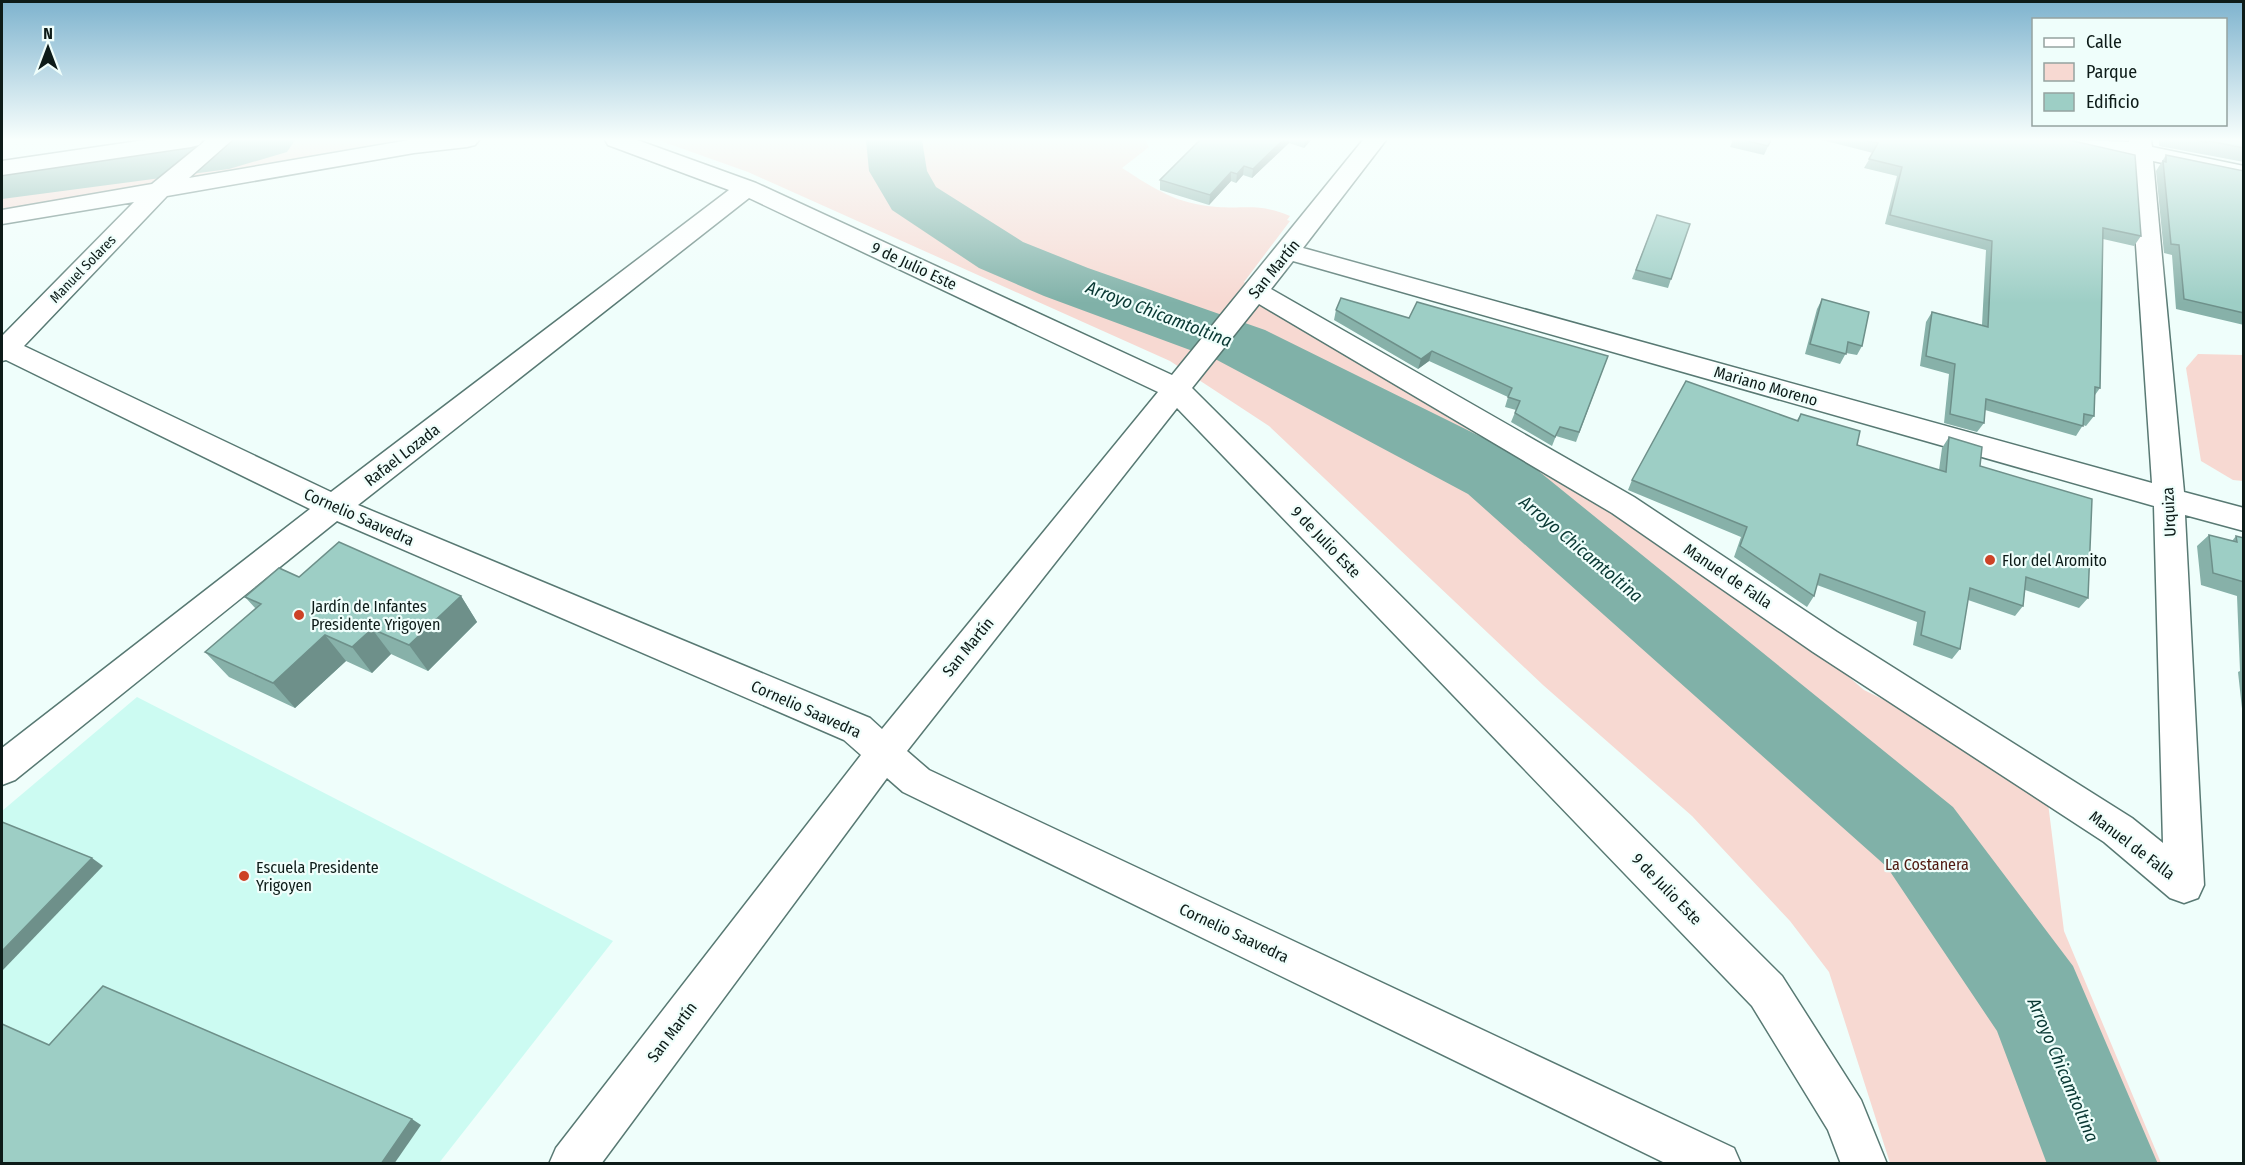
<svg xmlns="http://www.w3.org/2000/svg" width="2245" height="1165" font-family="'Fira Sans Condensed',sans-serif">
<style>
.built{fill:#ccfbf2}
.green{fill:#f7d9d2}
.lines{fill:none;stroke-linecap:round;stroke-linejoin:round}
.river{fill:#80b1a8;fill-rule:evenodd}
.minor-casing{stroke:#587973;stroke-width:3}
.minor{fill:#fff;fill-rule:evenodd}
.wall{fill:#87b1a9}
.shaded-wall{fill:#6e908a}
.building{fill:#9dcec5;stroke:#6e908a;stroke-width:1.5}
.poi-dot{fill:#cd4226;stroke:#effefb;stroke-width:2}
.labels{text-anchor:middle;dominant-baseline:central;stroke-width:4.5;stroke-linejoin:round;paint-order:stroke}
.far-street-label{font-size:14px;fill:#0d1b18;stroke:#effefb}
.street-label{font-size:16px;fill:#0d1b18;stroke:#effefb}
.poi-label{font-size:16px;fill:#0d1b18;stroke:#effefb;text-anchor:start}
.park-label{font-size:16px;fill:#501a10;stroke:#effefb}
.water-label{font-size:18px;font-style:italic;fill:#093833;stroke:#effefb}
</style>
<rect width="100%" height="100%" fill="#effefb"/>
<path class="built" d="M137,697L613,941L439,1163L2,1164V811Z"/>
<g class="green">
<path d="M215,140H448L299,159L158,191L2,213V171Z"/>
<path d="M658,140H1145L1149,147L1122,168C1155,189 1176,204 1217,207C1248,209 1259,203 1290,216L1287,220L1290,221L1244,282L1306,331L1522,462L1700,549L1864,690L2045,779L2064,931L2161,1163H1890L1829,972L1790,921L1692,816L1543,685L1269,426L1170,361L748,172Z"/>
<path d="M2198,354L2243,355V481L2233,480L2201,461L2186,368Z"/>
</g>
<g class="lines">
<g class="river">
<path d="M199,140H295L287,152L229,169L2,199V165Z"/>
<path d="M866,140H922L927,171L936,187L1023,242L1088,268L1265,330L1520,456L1953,807L2073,966L2158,1164H2047L1997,1031L1887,867L1468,494L1217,360L1044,296L979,268L892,210L869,171Z"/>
</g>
<g class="minor-casing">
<g id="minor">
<path d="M145,140H203L199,145L191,147L2,175V161Z"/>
<path d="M206,140H232L189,178L409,140H479L475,145L467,147L414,153L167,196L24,346L331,492L729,190L608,145L605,140H637L756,183L1172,375L1363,140H1386L1303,248L2152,483L2130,156L2079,145L2075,140L2129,142V140H2151L2152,147L2244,166V180L2153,161L2184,492L2244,508V531L2185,515L2204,885L2198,898L2184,903L2170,898L2104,842L1813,652L1612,513L1259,304L1192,388L1782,976L1861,1100L1887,1164H1841L1828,1130L1752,1006L1177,408L907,751L929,770L1734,1148L1741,1164H1667L903,792L887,778L601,1164H549L556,1148L861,755L844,740L337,521L15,780L2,785V748L310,509L6,360L2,361V336L134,202L2,224V210L152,184ZM749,198L1158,392L882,729L870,718L358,505ZM1293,261L2154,506L2163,843L2132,818L1837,632L1634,497L1271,289Z"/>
</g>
</g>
<use href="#minor" class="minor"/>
</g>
<g class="wall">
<path d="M1200,140H1311L1304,148L1289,143L1252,178L1243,175L1236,183L1231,181L1209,205L1160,190V180Z"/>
<path d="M1733,140H1771L1764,155L1730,147Z"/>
<path d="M1822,140H2069L2141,236L2134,246L2103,239L2100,388L2095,395L2094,416L2086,426L2083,425L2076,436L1985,410L1984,423L1977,432L1944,423L1949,374L1920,366L1926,322L1932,312L1982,325L1986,250L1885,224L1897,176L1864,168L1873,153Z"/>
<path d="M2159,140H2244V162L2159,146Z"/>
<path d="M2166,155L2244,171V325L2176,309L2172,255L2164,253L2156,171Z"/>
<path d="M1657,215L1671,279L1668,288L1632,279Z"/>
<path d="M1822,299L1862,346L1857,355L1846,353L1840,364L1805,354L1817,309Z"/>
<path d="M1336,310L1409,318L1608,356L1576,442L1556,436L1552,446L1511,422L1516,410L1505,407L1508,397L1429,361L1418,369L1334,320Z"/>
<path d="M1801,414L1857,445L1939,470L1942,448L1949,437L1980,466L2088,598L2079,608L2025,590L2023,606L2015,616L1968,600L1960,649L1952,659L1913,645L1917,622L1817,585L1814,596L1807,607L1734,557L1741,537L1628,490L1632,480L1797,420Z"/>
<path d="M2209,535L2232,541L2236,536L2244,538V727L2238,672L2240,671L2237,596L2201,585L2197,546Z"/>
<path d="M299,577L461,596L477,622L428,671L391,654L372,673L346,661L295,708L229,677L205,652L256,609L245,597Z"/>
</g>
<g class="shaded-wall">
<path d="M1283,140H1289V143L1252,178L1253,169Z"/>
<path d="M1305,140H1311L1304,148Z"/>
<path d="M1244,166L1243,175L1236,183L1237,174Z"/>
<path d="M1231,172V181L1209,205L1210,195Z"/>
<path d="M1432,351L1429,361L1418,369L1421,359Z"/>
<path d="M461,596L477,622L428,671L409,645Z"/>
<path d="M372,629L391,654L372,673L352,647Z"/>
<path d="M325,635L346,661L295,708L273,683Z"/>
<path d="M92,858L103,866L2,971V951Z"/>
<path d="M412,1119L421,1125L394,1164H381Z"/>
</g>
<g class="building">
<path d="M1200,140H1283L1253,169L1244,166L1237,174L1231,172L1210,195L1160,180Z"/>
<path d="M1743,140H1771L1768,146Z"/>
<path d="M1863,140H2069L2135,155L2141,236L2103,228L2100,388L2095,387L2094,416L2084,414L2083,426L1986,399L1984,423L1950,414L1955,364L1926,356L1932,312L1988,327L1992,241L1890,215L1902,167L1869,159L1878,143Z"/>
<path d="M2197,140H2244V148L2204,140L2206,142Z"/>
<path d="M2166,155L2244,171V313L2184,299L2179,245L2171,244L2163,161L2166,162Z"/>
<path d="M1657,215L1690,224L1671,279L1636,270Z"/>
<path d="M1341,298L1409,318L1417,302L1608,356L1579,432L1560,427L1555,437L1515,413L1520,401L1508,397L1512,388L1432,351L1421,359L1336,310Z"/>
<path d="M1822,299L1869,312L1862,346L1848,342L1846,354L1810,344Z"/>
<path d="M1686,381L1798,421L1801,414L1860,431L1857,445L1946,472L1949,437L1982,447L1980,466L2092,499L2088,598L2026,577L2023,606L1970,588L1960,649L1921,635L1925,612L1820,574L1814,596L1740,546L1747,527L1632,480Z"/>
<path d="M2209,535L2237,542L2236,536L2244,538V582L2213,573Z"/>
<path d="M339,542L461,596L409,645L372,629L352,647L325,635L273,683L205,652L261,604L245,597L279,568L299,577Z"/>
<path d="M2,822L92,858L2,951Z"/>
<path d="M103,986L412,1119L381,1164H2V1024L49,1045Z"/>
</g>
<linearGradient id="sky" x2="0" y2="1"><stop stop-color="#7eb3ce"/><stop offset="0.46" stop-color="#f8fffd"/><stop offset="1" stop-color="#f8fffd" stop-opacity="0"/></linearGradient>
<rect width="2245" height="303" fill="url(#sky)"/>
<g class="poi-dot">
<circle cx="1990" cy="560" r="6"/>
<circle cx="299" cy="615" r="6"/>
<circle cx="244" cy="876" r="6"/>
</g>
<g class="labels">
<g class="far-street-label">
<text transform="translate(83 269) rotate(-46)">Manuel Solares</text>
</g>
<g class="street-label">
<text transform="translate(914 266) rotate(25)">9 de Julio Este</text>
<text transform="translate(1274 269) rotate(-51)">San Martín</text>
<text transform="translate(1766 386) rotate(16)">Mariano Moreno</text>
<text transform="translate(402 455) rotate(-38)">Rafael Lozada</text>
<text transform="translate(2169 512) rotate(-93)">Urquiza</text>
<text transform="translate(359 517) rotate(24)">Cornelio Saavedra</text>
<text transform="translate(1326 542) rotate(46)">9 de Julio Este</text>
<text transform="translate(1728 576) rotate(34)">Manuel de Falla</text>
<text transform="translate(968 647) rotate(-51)">San Martín</text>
<text transform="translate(806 709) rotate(24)">Cornelio Saavedra</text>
<text transform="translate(2132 845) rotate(37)">Manuel de Falla</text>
<text transform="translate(1667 889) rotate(46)">9 de Julio Este</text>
<text transform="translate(1234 933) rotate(25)">Cornelio Saavedra</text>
<text transform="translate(672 1032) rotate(-53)">San Martín</text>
</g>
<g class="poi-label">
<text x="2002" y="560">Flor del Aromito</text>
<text x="311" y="606">Jardín de Infantes<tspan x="311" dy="18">Presidente Yrigoyen</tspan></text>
<text x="256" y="867">Escuela Presidente<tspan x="256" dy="18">Yrigoyen</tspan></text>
</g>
<g class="park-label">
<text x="1927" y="864">La Costanera</text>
</g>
<g class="water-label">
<text transform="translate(1159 314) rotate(21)">Arroyo Chicamtoltina</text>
<text transform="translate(1581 549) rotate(40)">Arroyo Chicamtoltina</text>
<text transform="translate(2063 1070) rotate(67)">Arroyo Chicamtoltina</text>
</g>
</g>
<rect width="2245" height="1165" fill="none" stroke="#0d1b18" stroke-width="6"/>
<rect x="2032" y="18" width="195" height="108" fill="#effefb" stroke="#95a3a0" stroke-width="1.5"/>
<rect x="2044" y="38" width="30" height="9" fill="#ffffff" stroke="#95a3a0" stroke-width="1.5"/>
<text x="2086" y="48" font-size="18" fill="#0d1b18">Calle</text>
<rect x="2044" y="63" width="30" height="18" fill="#f7d9d2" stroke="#95a3a0" stroke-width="1.5"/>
<text x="2086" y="78" font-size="18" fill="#0d1b18">Parque</text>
<rect x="2044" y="93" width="30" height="18" fill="#9dcec5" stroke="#95a3a0" stroke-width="1.5"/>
<text x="2086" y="108" font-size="18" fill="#0d1b18">Edificio</text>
<g transform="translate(48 48)" stroke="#effefb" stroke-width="4.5" paint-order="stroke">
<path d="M0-4.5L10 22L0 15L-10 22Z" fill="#0d1b18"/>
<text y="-9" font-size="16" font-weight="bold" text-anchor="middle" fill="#0d1b18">N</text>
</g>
</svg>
